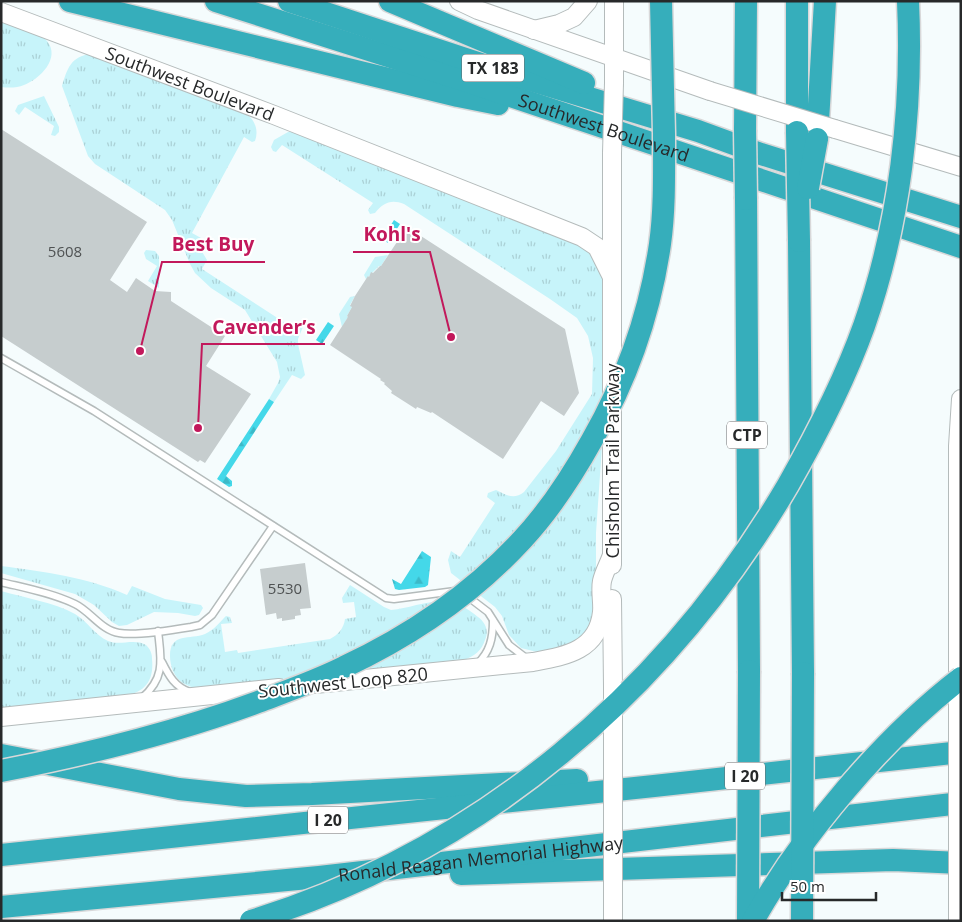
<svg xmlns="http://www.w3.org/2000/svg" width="962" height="922" font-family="'Open Sans',sans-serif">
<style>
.grass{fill:url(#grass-tufts)}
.forest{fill:url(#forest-firs)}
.building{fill:#c6cdce}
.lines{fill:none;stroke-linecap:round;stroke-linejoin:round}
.lane-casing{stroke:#b4bbbb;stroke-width:9}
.secondary-casing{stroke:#b4bbbb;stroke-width:20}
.highway-casing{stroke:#d8d8d9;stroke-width:25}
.lane{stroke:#fff;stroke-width:6}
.secondary{stroke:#fff;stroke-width:18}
.highway{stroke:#36aebb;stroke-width:22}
.secondary-bridge-casing{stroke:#b4bbbb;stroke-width:20;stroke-linecap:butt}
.highway-bridge-casing{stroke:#d8d8d9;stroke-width:25;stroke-linecap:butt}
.secondary-bridge{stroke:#fff;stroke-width:18}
.highway-bridge{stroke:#36aebb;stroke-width:22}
.labels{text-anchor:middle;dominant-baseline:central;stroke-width:4;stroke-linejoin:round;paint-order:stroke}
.number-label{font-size:15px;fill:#4f5253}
.shield{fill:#fff;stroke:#68696a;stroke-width:1}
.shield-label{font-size:16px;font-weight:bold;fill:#27292a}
.street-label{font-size:18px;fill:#27292a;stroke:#fff}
.leader{fill:none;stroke:#c2185b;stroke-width:2}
.callout-dot{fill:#c2185b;stroke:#fff;stroke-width:2}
.callout-label{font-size:19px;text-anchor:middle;font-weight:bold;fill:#c2185b;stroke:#fff;stroke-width:4;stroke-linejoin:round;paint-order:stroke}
</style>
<defs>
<pattern id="grass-tufts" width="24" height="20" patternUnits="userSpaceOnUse" patternTransform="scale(1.25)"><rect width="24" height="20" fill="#c7f4fa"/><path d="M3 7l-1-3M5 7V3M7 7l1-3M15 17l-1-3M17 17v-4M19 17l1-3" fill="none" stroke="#abd1d6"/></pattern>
<pattern id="forest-firs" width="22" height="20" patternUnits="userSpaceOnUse" patternTransform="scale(1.25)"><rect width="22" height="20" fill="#44d8e9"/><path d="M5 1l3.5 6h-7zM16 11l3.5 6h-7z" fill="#3cb9c8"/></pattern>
</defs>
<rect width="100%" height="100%" fill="#f5fcfd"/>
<g class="grass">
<path d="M1,20C13,24 39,31 47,41C61,58 40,79 24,85C17,88 9,88 1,87Z"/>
<path d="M91,54L244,112C255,119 259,130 255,141L252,142L244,137L192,233L201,238V250L207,260L202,269L296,330L302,322H305L298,339V344L305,375L301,379L292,375L274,402L269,399L278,383L280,377L277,362L245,310L211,288L195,273L190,264L172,220L165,210L95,164L88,156L62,86C67,69 71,56 91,54Z"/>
<path d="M44,96L59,127V132L55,136L51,135L54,126L25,107L19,115L15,111L18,105Z"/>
<path d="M288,132H297L592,250L602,274V446L596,533V613L593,625L575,645L537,652L521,648L509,635L502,616L495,607L451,573L448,560L451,551L460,557L495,503L487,497L488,493L496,490C506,495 514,500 524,492L556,451L592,394L593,358L588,336L577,318L550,299L404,204C391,199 383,203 375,213L370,214L368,210L373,203L282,145L276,152L273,151L271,147L274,140Z"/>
<path d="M146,250L155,251L159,256V288L148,281L157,266L146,259L144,253Z"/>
<path d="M388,255L381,266H379L366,279L364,275L375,257Z"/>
<path d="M355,296L350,305L352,307L347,316L348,317L342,327L339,314L350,297Z"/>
<path d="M1,566C45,572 87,577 127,595L132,586L165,599L201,605L203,608L199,615L195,616L178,613L154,612L127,625L119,626L112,622L94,605L75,594L1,573Z"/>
<path d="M350,585L384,607L391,610C414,608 440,594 462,606C468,609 473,613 478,617C486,623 489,631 485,640C482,650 474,657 463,660L198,688C187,687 178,682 173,671C171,666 170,661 170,656C170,632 190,640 205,634C214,630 220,622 226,616L230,617L232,623L221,624L225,652L237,650L238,653L330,639C338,635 344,628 345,619L356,617L354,602L343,603L342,598Z"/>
<path d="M1,591C25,598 53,602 75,614C87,621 95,635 108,641C120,646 134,638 146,645C150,649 152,653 152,659C154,678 147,691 128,695L1,709Z"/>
</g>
<g class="forest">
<path d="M394,220L400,224L388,243L382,239Z"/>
<path d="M328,322L334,326L322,344L316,340Z"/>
<path d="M269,399L274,402L226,476L232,481V486L229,487L217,479Z"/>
<path d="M422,551L431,557L428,585L425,587L399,590L395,589L392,579L401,584Z"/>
</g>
<g class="building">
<path d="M1,129L147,222L110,280L127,292L136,278L155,291L171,292V301L225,336L206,366L251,394L205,463L200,460L198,462L1,336Z"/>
<path d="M407,227L565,329L579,393L564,416L541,401L503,459L432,412L431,413L417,407L416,409L391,393L392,391L384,384L385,383L380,380L381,379L330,345L348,317L347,316L352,307L350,306L355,296L368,276L369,277L371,272L373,273L380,266H381Z"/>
<path d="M305,563L311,608L300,609L301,615L295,616V619L282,621V618L277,619L276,613L266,615L260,569Z"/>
</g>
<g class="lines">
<g class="lane-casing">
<g id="lane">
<path d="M1,358L94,411L386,598L394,599L455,591"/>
<path d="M1,582C25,588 52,593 75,604C90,611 102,631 119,633C135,636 173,630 191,627L200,625L212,615L273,526"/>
<path d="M467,596L488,612L509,645L526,658"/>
<path d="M162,662C169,676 175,687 190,692"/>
<path d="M477,664C490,652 493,638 493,621"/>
<path d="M142,698C166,677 161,659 158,631"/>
</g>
</g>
<g class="secondary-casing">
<g id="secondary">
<path d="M459,1L478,10L710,91"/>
<path d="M614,1V83"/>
<path id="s1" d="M1,12L274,115L582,237L597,247L612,277"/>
<path d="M534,30L559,24L574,17L588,1"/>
<path d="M835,129L961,167"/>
<path d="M612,153V565"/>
<path d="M612,599L613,687"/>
<path d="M958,677V446L961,399"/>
<path d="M315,684L533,662C565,656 598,651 602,612C603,602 600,591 602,581C604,572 609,564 612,555"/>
<path d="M1,717L279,688"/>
</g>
</g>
<g class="highway-casing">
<g id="highway">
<path d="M70,1L458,96L498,104"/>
<path id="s2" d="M216,1L457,78L961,247"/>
<path d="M289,1L517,76L698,131L761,154L961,217"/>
<path d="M390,1L584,83"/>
<path d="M797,1V132"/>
<path d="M745,130L746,1"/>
<path d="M817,139L825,1"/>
<path d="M746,199L749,671"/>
<path d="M799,241L803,673"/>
<path d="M1,755L179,789L246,796L312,794L577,780"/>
<path d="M1,855L654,786L961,752"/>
<path d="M461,874L893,860L961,863"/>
<path id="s3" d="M1,907L319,877L961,803"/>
</g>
</g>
<use href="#lane" class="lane"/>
<use href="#secondary" class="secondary"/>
<use href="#highway" class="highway"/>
<g class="secondary-bridge-casing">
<g id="secondary-bridge">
<path d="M710,91L835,129"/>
<path d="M612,153L614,83"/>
<path d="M958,677V921"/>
<path d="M613,687V921"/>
</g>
</g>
<g class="highway-bridge-casing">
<g id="highway-bridge">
<path d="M745,130L746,199"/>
<path d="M797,132L799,241"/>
<path d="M808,188L817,139"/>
<path d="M1,771C89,754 174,733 258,702C287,691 316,681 344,667C410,636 473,593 522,540C550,510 572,476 592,440C626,381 650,313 660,244C665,208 664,171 664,134C663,90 662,46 661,1"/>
<path d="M251,921C482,850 667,691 788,485C817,434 844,382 864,326C900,223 913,110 908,1"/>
<path d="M748,921L749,671"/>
<path d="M753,921C802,834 882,739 961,678"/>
<path d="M802,921L803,673"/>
</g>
</g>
<use href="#secondary-bridge" class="secondary-bridge"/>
<use href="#highway-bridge" class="highway-bridge"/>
</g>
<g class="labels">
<g class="number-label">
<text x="65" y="251">5608</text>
<text x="285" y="588">5530</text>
</g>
<g class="shield">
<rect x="462" y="54.5" width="62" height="27" rx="4"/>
<rect x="727" y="421.5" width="40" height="27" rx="4"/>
<rect x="725" y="762.5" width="40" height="27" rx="4"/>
<rect x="308" y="806.5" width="40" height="27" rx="4"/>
</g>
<g class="shield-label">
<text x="493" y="68">TX 183</text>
<text x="747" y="435">CTP</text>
<text x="745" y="776">I 20</text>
<text x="328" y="820">I 20</text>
</g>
<g class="street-label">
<text stroke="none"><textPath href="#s1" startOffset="202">Southwest Boulevard</textPath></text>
<text stroke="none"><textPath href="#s2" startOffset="408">Southwest Boulevard</textPath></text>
<text transform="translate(612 461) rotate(-90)">Chisholm Trail Parkway</text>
<text transform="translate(343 682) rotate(-6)">Southwest Loop 820</text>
<text stroke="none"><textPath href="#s3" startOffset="482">Ronald Reagan Memorial Highway</textPath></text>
</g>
</g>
<path class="leader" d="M451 337L430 252H353M140 351L162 262H265M198 428L202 344H325"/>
<g class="callout-dot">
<circle cx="451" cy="337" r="5"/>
<circle cx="140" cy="351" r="5"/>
<circle cx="198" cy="428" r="5"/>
</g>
<g class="callout-label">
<text x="392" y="241">Kohl's</text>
<text x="213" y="251">Best Buy</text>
<text x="264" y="334">Cavender’s</text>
</g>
<rect width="962" height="922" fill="none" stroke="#27292a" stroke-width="5"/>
<path d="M782 892v8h94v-8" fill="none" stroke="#27292a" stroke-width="2.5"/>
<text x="790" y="892" font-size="15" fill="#27292a" stroke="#ffffff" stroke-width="4" paint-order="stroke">50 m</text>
</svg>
